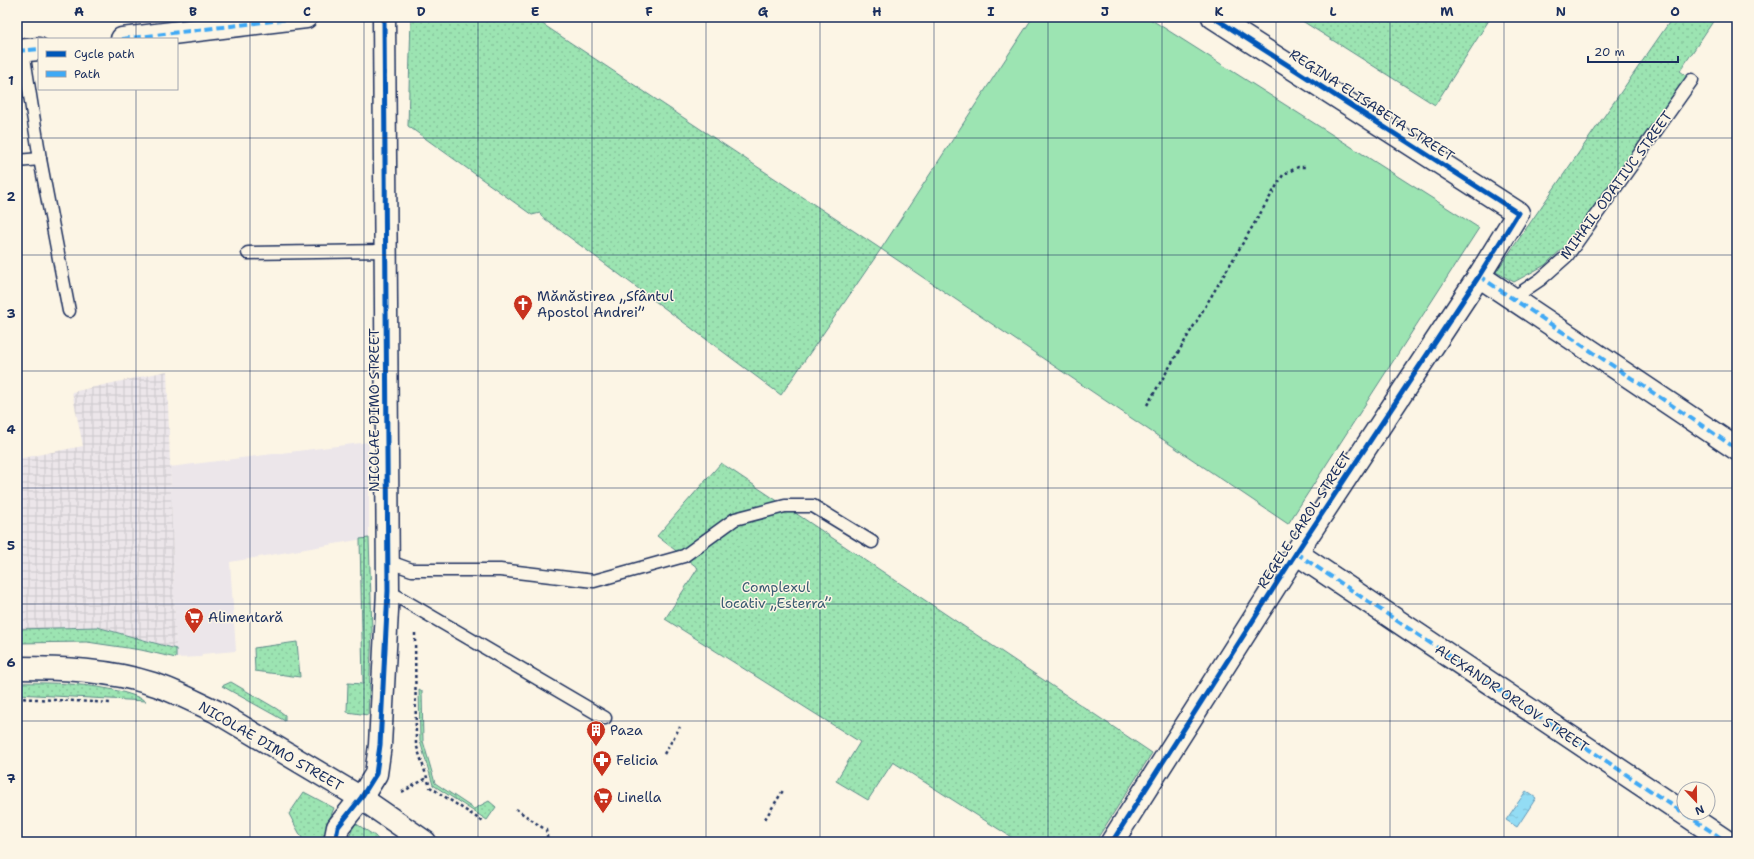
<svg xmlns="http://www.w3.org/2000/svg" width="1754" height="859" font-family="'Shantell Sans',sans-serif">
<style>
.built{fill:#ece6ea}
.industrial{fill:url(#industrial-grid)}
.grass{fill:url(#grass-dots);stroke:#5c8a88}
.pitch{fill:#9ce4b2;stroke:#5c8a88}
.water{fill:url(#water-ripples);stroke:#6397b8}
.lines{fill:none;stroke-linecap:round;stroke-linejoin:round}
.service-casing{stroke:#1b2f5e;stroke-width:15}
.minor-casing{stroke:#1b2f5e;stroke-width:25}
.tertiary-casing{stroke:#1b2f5e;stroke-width:25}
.path{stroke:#1b2f5e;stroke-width:2.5;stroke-dasharray:3 3;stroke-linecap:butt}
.service{stroke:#fcf5e5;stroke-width:12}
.minor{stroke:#fcf5e5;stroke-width:22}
.tertiary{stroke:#fcf5e5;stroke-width:22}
.quiet{stroke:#3fa9f5;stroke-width:4;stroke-dasharray:8 4;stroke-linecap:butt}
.cycleway-casing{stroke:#fcf5e5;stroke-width:8}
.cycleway{stroke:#0057b8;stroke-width:5}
.grid{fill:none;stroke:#1b2f5e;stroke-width:1;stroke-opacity:0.55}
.labels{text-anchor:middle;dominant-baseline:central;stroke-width:3;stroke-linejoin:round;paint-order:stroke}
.street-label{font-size:14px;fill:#1b2f5e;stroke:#fcf5e5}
.poi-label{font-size:14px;fill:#1b2f5e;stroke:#fcf5e5;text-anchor:start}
.park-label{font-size:14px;fill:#3b5c73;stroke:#fcf5e5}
.neatline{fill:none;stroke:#1b2f5e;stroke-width:1.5}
.grid-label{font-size:13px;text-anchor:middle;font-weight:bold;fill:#1b2f5e}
</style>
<defs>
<pattern id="industrial-grid" width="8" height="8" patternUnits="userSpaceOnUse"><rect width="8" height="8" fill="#ece6ea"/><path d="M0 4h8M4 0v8" fill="none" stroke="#cac6cb"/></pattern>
<pattern id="grass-dots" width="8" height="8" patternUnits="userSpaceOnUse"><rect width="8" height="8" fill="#9ce4b2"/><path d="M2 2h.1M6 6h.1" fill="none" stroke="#86c49c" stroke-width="1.8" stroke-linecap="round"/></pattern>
<pattern id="water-ripples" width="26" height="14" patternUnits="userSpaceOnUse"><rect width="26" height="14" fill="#93dcf4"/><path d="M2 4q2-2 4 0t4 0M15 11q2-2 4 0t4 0" fill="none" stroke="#7ebdd4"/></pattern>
</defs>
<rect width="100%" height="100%" fill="#fcf5e5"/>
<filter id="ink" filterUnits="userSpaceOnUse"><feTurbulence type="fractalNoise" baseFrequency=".025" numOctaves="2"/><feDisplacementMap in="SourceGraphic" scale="8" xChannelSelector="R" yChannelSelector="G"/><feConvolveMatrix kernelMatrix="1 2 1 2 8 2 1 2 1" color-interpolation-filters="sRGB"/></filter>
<g filter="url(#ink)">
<path class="built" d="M369,442V538L230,562L236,651L202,654L201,657L176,658L170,467Z"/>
<path class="industrial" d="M167,371L176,649L97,627L17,629V459L83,446L72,392Z"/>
<g class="grass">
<path d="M411,17H532L881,249L781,395L541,216L540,213L532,215L408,126Z"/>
<path d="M1296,17H1491L1435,105Z"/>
<path d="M1673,17H1716L1680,71L1688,77L1567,244L1545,265L1514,282L1496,272Z"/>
<path d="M721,463L1152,753L1095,842H1019L893,762L868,800L836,781L860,742L665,619L698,568L657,536Z"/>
<path d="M369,538L372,631L368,715L347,712L348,683L363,684L360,539Z"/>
<path d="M97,627L176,649V658L141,650L87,642L17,643V629Z"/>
<path d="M297,642L300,677L255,671L254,648Z"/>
<path d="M231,682L277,709L285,715V721L222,686Z"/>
<path d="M17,683C53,682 115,684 146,701L17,694Z"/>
<path d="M419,689L422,691L423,741L435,783L474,809L489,801L496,807L487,820L433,785L420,741Z"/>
<path d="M304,792L334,808L328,823L330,837L322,842H304L289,814Z"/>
<path d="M355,823L375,836L380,842H347Z"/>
</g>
<path class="pitch" d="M1033,17H1147L1479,228L1288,524L881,249Z"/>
<path class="water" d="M1526,791L1536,798L1517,827L1506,820Z"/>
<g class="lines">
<g class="service-casing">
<g id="service">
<path d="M23,51L40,159L69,311"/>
<path d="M17,161L40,159"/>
<path d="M248,253L385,251"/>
<path d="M1513,298L1541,279L1567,256L1692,80"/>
<path d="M387,561L412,570H500L594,581L684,556L735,519L785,506H813L872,542"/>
<path d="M388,591L605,718"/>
</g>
</g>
<g class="minor-casing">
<g id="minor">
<path d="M122,39L306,17"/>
<path d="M17,51L39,49"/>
<path d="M1479,276L1737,449"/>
<path d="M1296,553L1727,842"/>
<path d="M335,842L338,827L361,798L376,774L380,745L388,591L384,17"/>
<path d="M1112,842L1296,553L1479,276L1518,213L1213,17"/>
</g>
</g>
<g class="tertiary-casing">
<path id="tertiary" d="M17,668C62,668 110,670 153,684C175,691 195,702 215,711L361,798L425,842"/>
</g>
<g class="path">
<path d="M1147,405L1283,175L1298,167H1307"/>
<path d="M415,633L416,744L430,787L485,823"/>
<path d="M17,698L112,703"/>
<path d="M664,754L680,727"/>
<path d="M402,792L427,778"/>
<path d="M516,809L546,830L548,842"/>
<path d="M765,819L784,789"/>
<path d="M513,841L515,842"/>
</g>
<use href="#service" class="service"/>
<use href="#minor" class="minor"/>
<use href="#tertiary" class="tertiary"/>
<g class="quiet">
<path d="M122,39L306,17"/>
<path d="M17,51L39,49"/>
<path d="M1479,276L1737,449"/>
<path d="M1296,553L1727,842"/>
</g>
<g class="cycleway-casing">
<g id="cycleway">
<path d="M335,842L338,827L361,798L376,774L380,745L388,591L384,17"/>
<path d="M1112,842L1296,553L1479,276L1518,213L1213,17"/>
</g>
</g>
<use href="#cycleway" class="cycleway"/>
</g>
</g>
<path class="grid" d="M136,17V39M250,17V842M364,17V842M478,17V842M592,17V842M706,17V842M820,17V842M934,17V842M1048,17V842M1162,17V842M1276,17V842M1390,17V842M1504,17V842M1618,17V842M136,89V842M17,138H1737M17,255H1737M17,371H1737M17,488H1737M17,604H1737M17,721H1737"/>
<defs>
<g id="church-pin" transform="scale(1)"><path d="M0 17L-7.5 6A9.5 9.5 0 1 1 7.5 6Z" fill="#c8321e" stroke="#fcf5e5"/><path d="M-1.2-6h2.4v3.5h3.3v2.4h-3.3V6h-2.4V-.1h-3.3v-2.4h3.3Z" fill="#fff"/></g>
<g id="supermarket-pin" transform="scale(1)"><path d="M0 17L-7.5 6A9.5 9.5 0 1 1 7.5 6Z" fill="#c8321e" stroke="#fcf5e5"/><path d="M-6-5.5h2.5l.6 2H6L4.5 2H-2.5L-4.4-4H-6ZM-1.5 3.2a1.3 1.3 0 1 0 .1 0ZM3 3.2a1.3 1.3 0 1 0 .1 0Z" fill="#fff"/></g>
<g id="building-pin" transform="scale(1)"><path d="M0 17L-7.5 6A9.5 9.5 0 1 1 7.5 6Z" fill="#c8321e" stroke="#fcf5e5"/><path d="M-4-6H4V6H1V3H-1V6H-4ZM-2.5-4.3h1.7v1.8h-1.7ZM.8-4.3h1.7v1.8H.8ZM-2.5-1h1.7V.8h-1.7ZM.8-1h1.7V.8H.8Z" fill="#fff"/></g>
<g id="pharmacy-pin" transform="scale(1)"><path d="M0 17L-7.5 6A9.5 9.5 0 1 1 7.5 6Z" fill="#c8321e" stroke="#fcf5e5"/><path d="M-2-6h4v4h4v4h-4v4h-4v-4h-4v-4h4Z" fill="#fff"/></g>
</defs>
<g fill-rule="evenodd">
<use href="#church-pin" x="523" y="304"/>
<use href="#supermarket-pin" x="194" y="617"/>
<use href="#building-pin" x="596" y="730"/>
<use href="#pharmacy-pin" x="602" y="760"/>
<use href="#supermarket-pin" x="603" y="797"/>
</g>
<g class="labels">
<g class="street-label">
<text transform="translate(1372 105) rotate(33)">REGINA ELISABETA STREET</text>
<text transform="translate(1616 185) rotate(-54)">MIHAIL ODATIUC STREET</text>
<text transform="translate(374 410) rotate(-90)">NICOLAE DIMO STREET</text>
<text transform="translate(1304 520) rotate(-57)">REGELE CAROL STREET</text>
<text transform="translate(1512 698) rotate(34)">ALEXANDR ORLOV STREET</text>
<text transform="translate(271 746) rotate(30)">NICOLAE DIMO STREET</text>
</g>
<g class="poi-label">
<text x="537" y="296">Mănăstirea „Sfântul<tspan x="537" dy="16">Apostol Andrei”</tspan></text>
<text x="208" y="617">Alimentară</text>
<text x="610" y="730">Paza</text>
<text x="616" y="760">Felicia</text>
<text x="617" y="797">Linella</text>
</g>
<g class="park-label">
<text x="776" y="587">Complexul<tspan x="776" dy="16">locativ „Esterra”</tspan></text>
</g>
</g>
<rect width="1754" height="859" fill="none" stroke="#fcf5e5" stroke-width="44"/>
<rect x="38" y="38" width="140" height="52" fill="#fcf5e5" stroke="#a2a6af"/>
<rect x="46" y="51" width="20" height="6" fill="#0057b8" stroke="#a2a6af"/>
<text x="74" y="58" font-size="12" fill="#1b2f5e">Cycle path</text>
<rect x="46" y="71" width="20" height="6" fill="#3fa9f5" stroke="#a2a6af"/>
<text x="74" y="78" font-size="12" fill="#1b2f5e">Path</text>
<g transform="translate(1696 801) rotate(158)"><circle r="19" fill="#fcf5e5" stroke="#a2a6af"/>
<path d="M0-3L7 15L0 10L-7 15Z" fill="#c8321e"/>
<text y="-6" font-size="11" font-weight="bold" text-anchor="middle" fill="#1b2f5e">N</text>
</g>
<path d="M1588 56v6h90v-6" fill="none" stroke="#1b2f5e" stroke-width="2"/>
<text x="1594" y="56" font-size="12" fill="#1b2f5e" stroke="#fcf5e5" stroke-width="3" paint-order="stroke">20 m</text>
<rect x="22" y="22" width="1710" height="815" class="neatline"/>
<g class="grid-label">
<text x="79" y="16">A</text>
<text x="193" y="16">B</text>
<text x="307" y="16">C</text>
<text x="421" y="16">D</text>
<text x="535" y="16">E</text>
<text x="649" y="16">F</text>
<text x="763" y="16">G</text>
<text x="877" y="16">H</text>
<text x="991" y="16">I</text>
<text x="1105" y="16">J</text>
<text x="1219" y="16">K</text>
<text x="1333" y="16">L</text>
<text x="1447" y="16">M</text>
<text x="1561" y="16">N</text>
<text x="1675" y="16">O</text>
<text x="11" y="85">1</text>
<text x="11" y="201">2</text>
<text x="11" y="318">3</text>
<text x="11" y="434">4</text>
<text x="11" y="550">5</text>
<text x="11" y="667">6</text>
<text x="11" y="783">7</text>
</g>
</svg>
